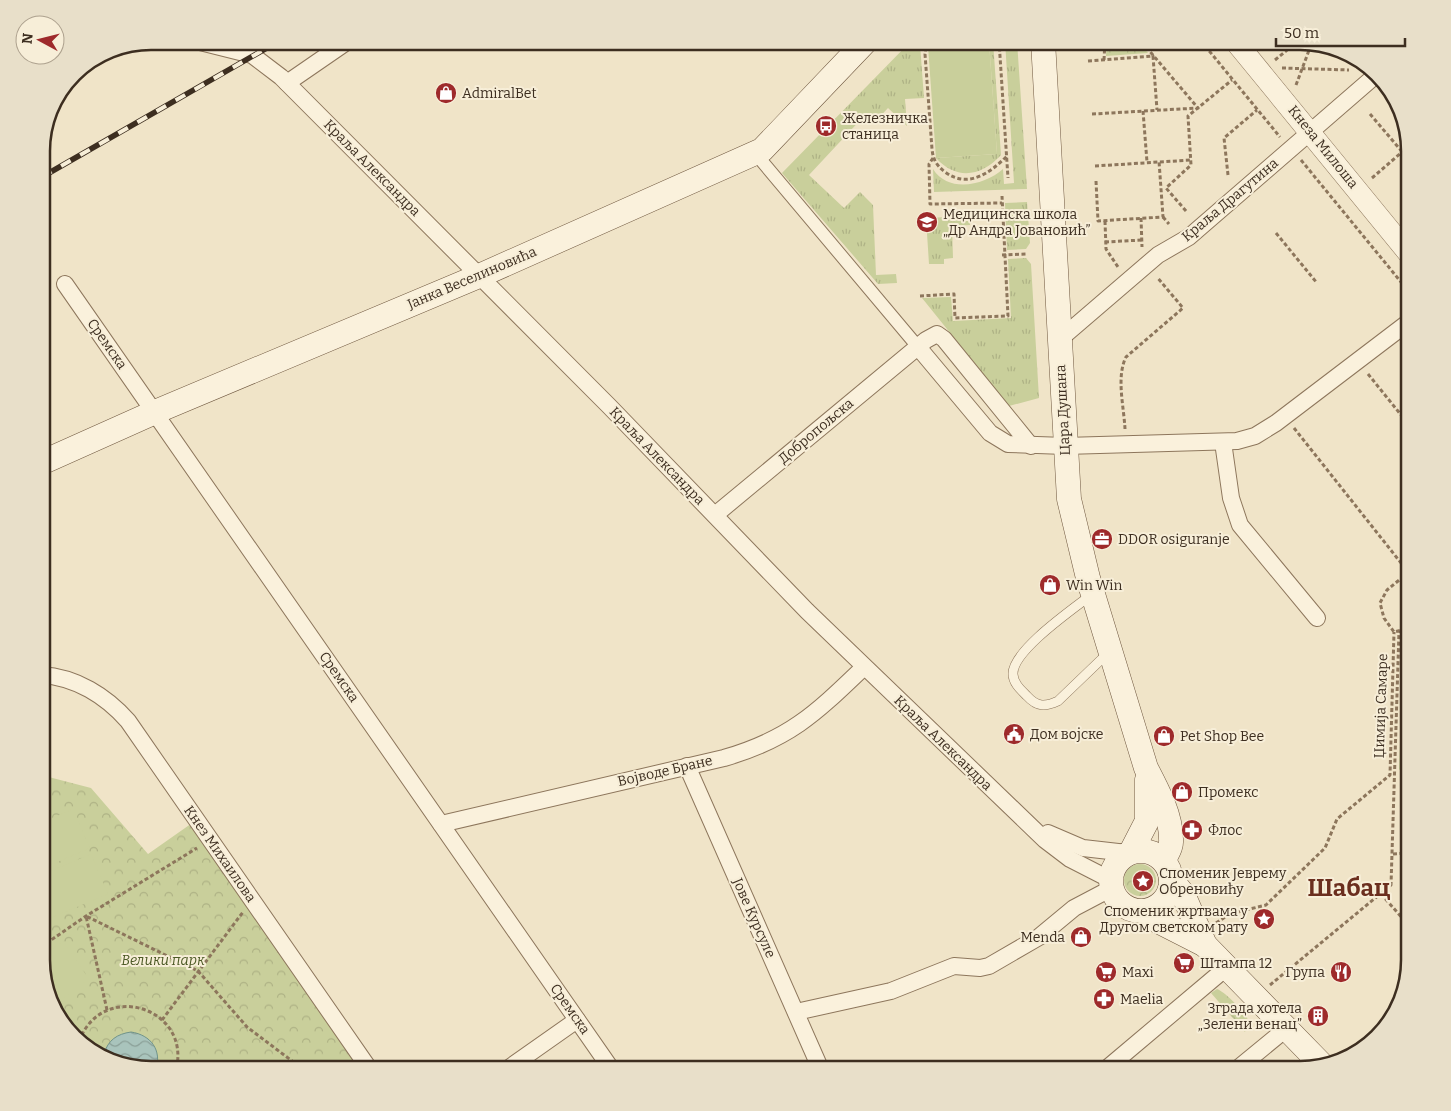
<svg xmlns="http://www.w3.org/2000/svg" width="1451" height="1111" font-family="Bitter,serif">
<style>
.grass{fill:url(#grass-tufts)}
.park{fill:url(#park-crowns)}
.pitch{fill:#c9cf9b}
.water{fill:url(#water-waves);stroke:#6f938a}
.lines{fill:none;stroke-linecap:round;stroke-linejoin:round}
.service-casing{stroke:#8d765c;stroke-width:10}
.pedestrian-casing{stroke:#8d765c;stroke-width:14}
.minor-casing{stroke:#8d765c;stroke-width:18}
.tertiary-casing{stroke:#8d765c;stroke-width:22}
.secondary-casing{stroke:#6f573f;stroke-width:25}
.path{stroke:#8d765c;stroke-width:3;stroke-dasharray:4 2.5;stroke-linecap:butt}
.service{stroke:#faf1dc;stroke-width:9}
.pedestrian{stroke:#faf1dc;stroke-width:12}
.minor{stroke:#faf1dc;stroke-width:16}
.tertiary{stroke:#faf1dc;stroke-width:21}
.secondary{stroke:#faf1dc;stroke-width:24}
.rail-casing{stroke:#3d2e20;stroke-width:5.5}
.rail{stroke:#f7eed8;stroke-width:4;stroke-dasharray:11;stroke-linecap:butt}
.labels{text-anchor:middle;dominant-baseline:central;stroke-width:4;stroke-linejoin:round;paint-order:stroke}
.poi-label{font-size:14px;fill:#3d2e20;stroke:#f7eed8;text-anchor:start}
.street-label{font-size:14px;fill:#3d2e20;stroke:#f7eed8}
.park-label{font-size:14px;font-style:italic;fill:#4d5a26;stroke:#f7eed8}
.town-label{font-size:24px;font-weight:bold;fill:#6b2e1e;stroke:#f7eed8}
.rim{fill:none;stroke:#3d2e20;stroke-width:2.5}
</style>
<defs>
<pattern id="grass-tufts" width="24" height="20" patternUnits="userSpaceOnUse" patternTransform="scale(1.25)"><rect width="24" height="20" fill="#c9cf9b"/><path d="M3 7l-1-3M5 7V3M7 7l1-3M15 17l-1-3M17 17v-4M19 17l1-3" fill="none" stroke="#aeb285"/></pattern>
<pattern id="park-crowns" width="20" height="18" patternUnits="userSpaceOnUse" patternTransform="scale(1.25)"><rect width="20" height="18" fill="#c9cf9b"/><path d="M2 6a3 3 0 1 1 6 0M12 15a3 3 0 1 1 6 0" fill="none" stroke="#aeb285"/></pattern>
<pattern id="water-waves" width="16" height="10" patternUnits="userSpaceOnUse" patternTransform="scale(1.25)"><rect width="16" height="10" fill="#a9c4bc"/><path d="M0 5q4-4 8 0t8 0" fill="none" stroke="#8ba098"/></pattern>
</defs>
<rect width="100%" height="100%" fill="#f0e4c8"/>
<g class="grass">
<path d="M911,41H922L920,44L924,98L905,99L907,126L888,108L874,123L865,115L809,175L844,208L860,192L873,205L876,275L896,274L897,283L878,284L782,173Z"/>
<path d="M931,41H993L1001,155C982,176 957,181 936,158L997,154L989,42L928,46Z"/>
<path d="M1005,41H1017L1027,189L934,192L933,169C949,194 985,185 1003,169L1004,184L1014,183Z"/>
<path d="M1027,202L1030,243L1026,249L1007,250L1005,203Z"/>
<path d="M970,216V225L952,226L953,258L944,259V264H929L926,218Z"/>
<path d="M1026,258L1031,264L1039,398L1009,406L922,298L951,297L953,321L1011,318L1008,259Z"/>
<path d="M1410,660V762L1399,770L1403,665Z"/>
</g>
<g class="park">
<path d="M1107,41H1138L1148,53L1106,56Z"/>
<path d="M41,775L91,788L148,854L195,821L376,1070H151L84,1047L53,1009L41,967Z"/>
<circle cx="1140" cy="880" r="16"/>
<path d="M1217,989C1224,991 1246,1013 1248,1020C1248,1024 1246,1028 1245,1032L1211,993Z"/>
</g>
<g class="pitch">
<path d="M989,42L997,154L936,158L928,46Z"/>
<path d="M73,809L90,848L41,869V823Z"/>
<path d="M91,854L108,894L41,922V875Z"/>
<path d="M63,941L89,979L52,1007L41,967V957Z"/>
</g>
<path class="water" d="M131,1032C151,1035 162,1050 156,1070L104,1054C108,1040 117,1034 131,1032Z"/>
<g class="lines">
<g class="service-casing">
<path id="service" d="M1091,595C1073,609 1012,651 1013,674C1013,683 1021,690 1027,696C1037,707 1045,707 1058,701L1108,653"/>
</g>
<g class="pedestrian-casing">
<path id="pedestrian" d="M755,153L918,347"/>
</g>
<g class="minor-casing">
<g id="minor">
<path d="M196,41L252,55L281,77L609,406L807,611L1045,840L1070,859L1111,880"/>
<path d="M287,83L348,41"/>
<path d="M65,284L612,1070"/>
<path d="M1059,340L1158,255L1189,237L1376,75"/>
<path d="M918,347L990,433L1008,444L1065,446L1237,441L1255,436L1276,423L1410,321"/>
<path d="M1223,442L1231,498L1240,525L1317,618"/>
<path d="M715,515L926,340L937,334L944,339L1031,446"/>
<path d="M41,675C76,677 106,696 128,721L370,1070"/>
<path d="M687,766L821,1070"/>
<path d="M441,824L724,758C790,739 816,713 864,667"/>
<path d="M1048,833L1083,848L1127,853"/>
<path d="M796,1012L891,991L954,966L980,968L989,966L1039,937L1074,908L1112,888"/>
<path d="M506,1070L577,1020"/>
<path d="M1105,1070L1226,968"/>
<path d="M1236,1070L1287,1028"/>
</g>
</g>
<g class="tertiary-casing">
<path id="tertiary" d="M1235,41L1410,255"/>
</g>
<g class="secondary-casing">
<g id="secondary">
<path d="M1043,41L1069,499L1088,578L1146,768C1157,789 1171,815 1171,839C1172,847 1167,853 1164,860"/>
<path d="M41,463L155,412L479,276L762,150L866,41"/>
<circle cx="1141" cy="881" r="30"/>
<path d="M1131,852L1147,821V780"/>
<path d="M1171,879L1183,894L1205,945L1322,1065"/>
<path d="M1146,911L1154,919L1205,945"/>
</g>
</g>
<g class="path">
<path d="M266,41L271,46"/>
<path d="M927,41L925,54L932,149C933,159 936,165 945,172C968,189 990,173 1007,156"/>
<path d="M999,41L1008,178"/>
<path d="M1201,41L1280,137"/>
<path d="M1104,60L1105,41"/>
<path d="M1275,60L1298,41"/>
<path d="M1088,61L1153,56L1157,110"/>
<path d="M1282,68L1349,70"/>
<path d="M1296,85L1311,45"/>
<path d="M1143,111L1147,162"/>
<path d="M1092,114L1198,108L1141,41"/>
<path d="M1370,114L1410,161"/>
<path d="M933,158L929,164L930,204L1002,203"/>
<path d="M1301,160L1410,293"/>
<path d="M1095,166L1191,160"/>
<path d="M1228,175L1224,138L1257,110"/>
<path d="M1372,178L1409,146"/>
<path d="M1096,181L1098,221L1163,217L1159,161"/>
<path d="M1186,211L1166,188L1191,165L1188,116L1232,80"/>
<path d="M1163,217L1169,224"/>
<path d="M1141,218L1142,247"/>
<path d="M1105,221L1106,249L1118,267"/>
<path d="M1276,233L1317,283"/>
<path d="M1105,242L1142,240"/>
<path d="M1002,255L1026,254"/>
<path d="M920,296L954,294L955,318L1008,316L1002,196"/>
<path d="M1368,374L1410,426"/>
<path d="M1294,428L1409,573"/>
<path d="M1125,429C1124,407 1116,377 1126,357L1183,308L1157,277"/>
<path d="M1409,572L1387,590L1380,603L1384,618L1394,632L1410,628"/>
<path d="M1400,631L1410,644"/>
<path d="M1393,854L1410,853"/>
<path d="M1381,894L1404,920"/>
<path d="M1216,923L1230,914L1266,905L1325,848L1337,819L1390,775L1394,632"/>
<path d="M41,947L86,916L197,848"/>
<path d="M1270,985L1391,885L1399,631"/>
<path d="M107,1010L86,916L198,971L247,1027L304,1070"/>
<path d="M162,1020L243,912"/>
<path d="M79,1041C103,979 192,1008 176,1070"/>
<path d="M177,1067L200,1070"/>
</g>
<use href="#service" class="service"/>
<use href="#pedestrian" class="pedestrian"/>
<use href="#minor" class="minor"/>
<use href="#tertiary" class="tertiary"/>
<use href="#secondary" class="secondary"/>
<g class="rail-casing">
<path id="rail" d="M42,177L279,41"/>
</g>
<use href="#rail" class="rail"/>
</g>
<defs>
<g id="shop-disc" transform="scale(1.125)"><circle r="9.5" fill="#9e2a2b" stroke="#f7eed8"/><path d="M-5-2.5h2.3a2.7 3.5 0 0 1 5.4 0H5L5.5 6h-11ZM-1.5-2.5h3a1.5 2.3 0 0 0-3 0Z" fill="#fff"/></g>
<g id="bus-disc" transform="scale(1.125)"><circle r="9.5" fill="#9e2a2b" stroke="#f7eed8"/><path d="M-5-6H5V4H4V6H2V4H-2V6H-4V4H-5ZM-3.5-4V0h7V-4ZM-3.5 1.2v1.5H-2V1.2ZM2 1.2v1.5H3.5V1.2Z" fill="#fff"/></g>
<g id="school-disc" transform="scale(1.125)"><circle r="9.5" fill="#9e2a2b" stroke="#f7eed8"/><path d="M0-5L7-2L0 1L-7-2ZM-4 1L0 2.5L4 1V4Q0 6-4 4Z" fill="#fff"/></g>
<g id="office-disc" transform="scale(1.125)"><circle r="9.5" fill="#9e2a2b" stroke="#f7eed8"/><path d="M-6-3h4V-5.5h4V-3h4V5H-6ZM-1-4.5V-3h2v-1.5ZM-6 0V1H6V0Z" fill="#fff"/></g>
<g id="civic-disc" transform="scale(1.125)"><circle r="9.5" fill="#9e2a2b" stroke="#f7eed8"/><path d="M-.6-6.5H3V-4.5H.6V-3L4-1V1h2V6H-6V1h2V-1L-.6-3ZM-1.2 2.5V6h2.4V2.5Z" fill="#fff"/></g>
<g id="pharmacy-disc" transform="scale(1.125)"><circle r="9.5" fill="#9e2a2b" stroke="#f7eed8"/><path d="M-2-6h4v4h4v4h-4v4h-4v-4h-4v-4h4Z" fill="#fff"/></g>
<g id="sight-disc" transform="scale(1.125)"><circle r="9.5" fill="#9e2a2b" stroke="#f7eed8"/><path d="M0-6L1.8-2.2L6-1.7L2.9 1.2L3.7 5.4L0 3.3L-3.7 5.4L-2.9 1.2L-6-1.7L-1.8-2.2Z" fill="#fff"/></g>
<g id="supermarket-disc" transform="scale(1.125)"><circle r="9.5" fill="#9e2a2b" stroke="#f7eed8"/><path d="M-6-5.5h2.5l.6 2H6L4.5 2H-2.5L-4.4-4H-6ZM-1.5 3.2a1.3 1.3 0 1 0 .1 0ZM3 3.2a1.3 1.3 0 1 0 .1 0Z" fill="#fff"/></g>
<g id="restaurant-disc" transform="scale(1.125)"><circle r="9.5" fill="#9e2a2b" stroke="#f7eed8"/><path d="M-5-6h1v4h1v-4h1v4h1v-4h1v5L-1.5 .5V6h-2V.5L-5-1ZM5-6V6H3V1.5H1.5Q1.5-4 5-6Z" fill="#fff"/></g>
<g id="building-disc" transform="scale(1.125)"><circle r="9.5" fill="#9e2a2b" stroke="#f7eed8"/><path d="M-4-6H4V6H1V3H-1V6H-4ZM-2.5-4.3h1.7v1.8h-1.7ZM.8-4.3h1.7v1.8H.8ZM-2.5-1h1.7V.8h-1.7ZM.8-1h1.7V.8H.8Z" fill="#fff"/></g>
</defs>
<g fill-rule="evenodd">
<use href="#shop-disc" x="446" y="93"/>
<use href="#bus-disc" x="826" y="126"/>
<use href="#school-disc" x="927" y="222"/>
<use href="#office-disc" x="1102" y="539"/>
<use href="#shop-disc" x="1050" y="585"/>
<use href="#civic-disc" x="1014" y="734"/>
<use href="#shop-disc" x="1164" y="736"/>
<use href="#shop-disc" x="1182" y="792"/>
<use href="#pharmacy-disc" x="1192" y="830"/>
<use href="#sight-disc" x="1143" y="881"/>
<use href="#sight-disc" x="1264" y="919"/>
<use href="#shop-disc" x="1081" y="937"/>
<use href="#supermarket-disc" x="1184" y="963"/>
<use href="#supermarket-disc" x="1106" y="972"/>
<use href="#restaurant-disc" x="1341" y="972"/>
<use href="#pharmacy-disc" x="1104" y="999"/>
<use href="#building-disc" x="1318" y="1016"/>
</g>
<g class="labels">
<g class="poi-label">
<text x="462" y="93">AdmiralBet</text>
<text x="842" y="118">Железничка<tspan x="842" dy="16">станица</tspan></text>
<text x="943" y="214">Медицинска школа<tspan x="943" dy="16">„Др Андра Јовановић”</tspan></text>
<text x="1118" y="539">DDOR osiguranje</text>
<text x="1066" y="585">Win Win</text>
<text x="1030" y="734">Дом војске</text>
<text x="1180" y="736">Pet Shop Bee</text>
<text x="1198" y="792">Промекс</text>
<text x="1208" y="830">Флос</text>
<text x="1159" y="873">Споменик Јеврему<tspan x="1159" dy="16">Обреновићу</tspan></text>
<text x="1248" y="911" text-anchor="end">Споменик жртвама у<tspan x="1248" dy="16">Другом светском рату</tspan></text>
<text x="1065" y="937" text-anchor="end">Menda</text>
<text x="1200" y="963">Штампа 12</text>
<text x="1122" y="972">Maxi</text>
<text x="1325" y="972" text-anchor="end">Група</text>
<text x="1120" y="999">Maelia</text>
<text x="1302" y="1008" text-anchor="end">Зграда хотела<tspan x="1302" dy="16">„Зелени венац”</tspan></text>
</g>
<g class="street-label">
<text transform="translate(1323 147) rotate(51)">Кнеза Милоша</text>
<text transform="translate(372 168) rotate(45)">Краља Александра</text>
<text transform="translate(1230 200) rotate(-40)">Краља Драгутина</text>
<text transform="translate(472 278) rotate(-23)">Јанка Веселиновића</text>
<text transform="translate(107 344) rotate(55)">Сремска</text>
<text transform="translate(1063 410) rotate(-93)">Цара Душана</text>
<text transform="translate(816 431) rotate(-40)">Добропољска</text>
<text transform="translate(657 456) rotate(46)">Краља Александра</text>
<text transform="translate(339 677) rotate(55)">Сремска</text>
<text transform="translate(1381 706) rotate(-88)">Џимија Самаре</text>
<text transform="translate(943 743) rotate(44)">Краља Александра</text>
<text transform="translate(665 771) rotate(-13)">Војводе Бране</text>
<text transform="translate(220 854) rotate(55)">Кнез Михаилова</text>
<text transform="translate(754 918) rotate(66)">Јове Курсуле</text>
<text transform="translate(570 1009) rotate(55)">Сремска</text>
</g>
<g class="park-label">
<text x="163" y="960">Велики парк</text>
</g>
<g class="town-label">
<text x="1349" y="888">Шабац</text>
</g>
</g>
<path d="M0 0H1451V1111H0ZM151 50H1300A101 101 0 0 1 1401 151V960A101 101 0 0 1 1300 1061H151A101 101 0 0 1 50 960V151A101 101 0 0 1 151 50Z" fill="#e8dfc9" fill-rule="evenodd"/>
<path class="rim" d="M151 50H1300A101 101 0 0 1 1401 151V960A101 101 0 0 1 1300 1061H151A101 101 0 0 1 50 960V151A101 101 0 0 1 151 50Z"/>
<g transform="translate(40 40) rotate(277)"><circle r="24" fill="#f7eed8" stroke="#ada18e"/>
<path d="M0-4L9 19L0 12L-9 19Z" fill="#9e2a2b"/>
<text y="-8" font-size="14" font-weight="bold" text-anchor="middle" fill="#3d2e20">N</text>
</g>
<path d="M1276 38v8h129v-8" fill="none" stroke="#3d2e20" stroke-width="2.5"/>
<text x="1284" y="38" font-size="15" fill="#3d2e20" stroke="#f7eed8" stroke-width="4" paint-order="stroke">50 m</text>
</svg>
